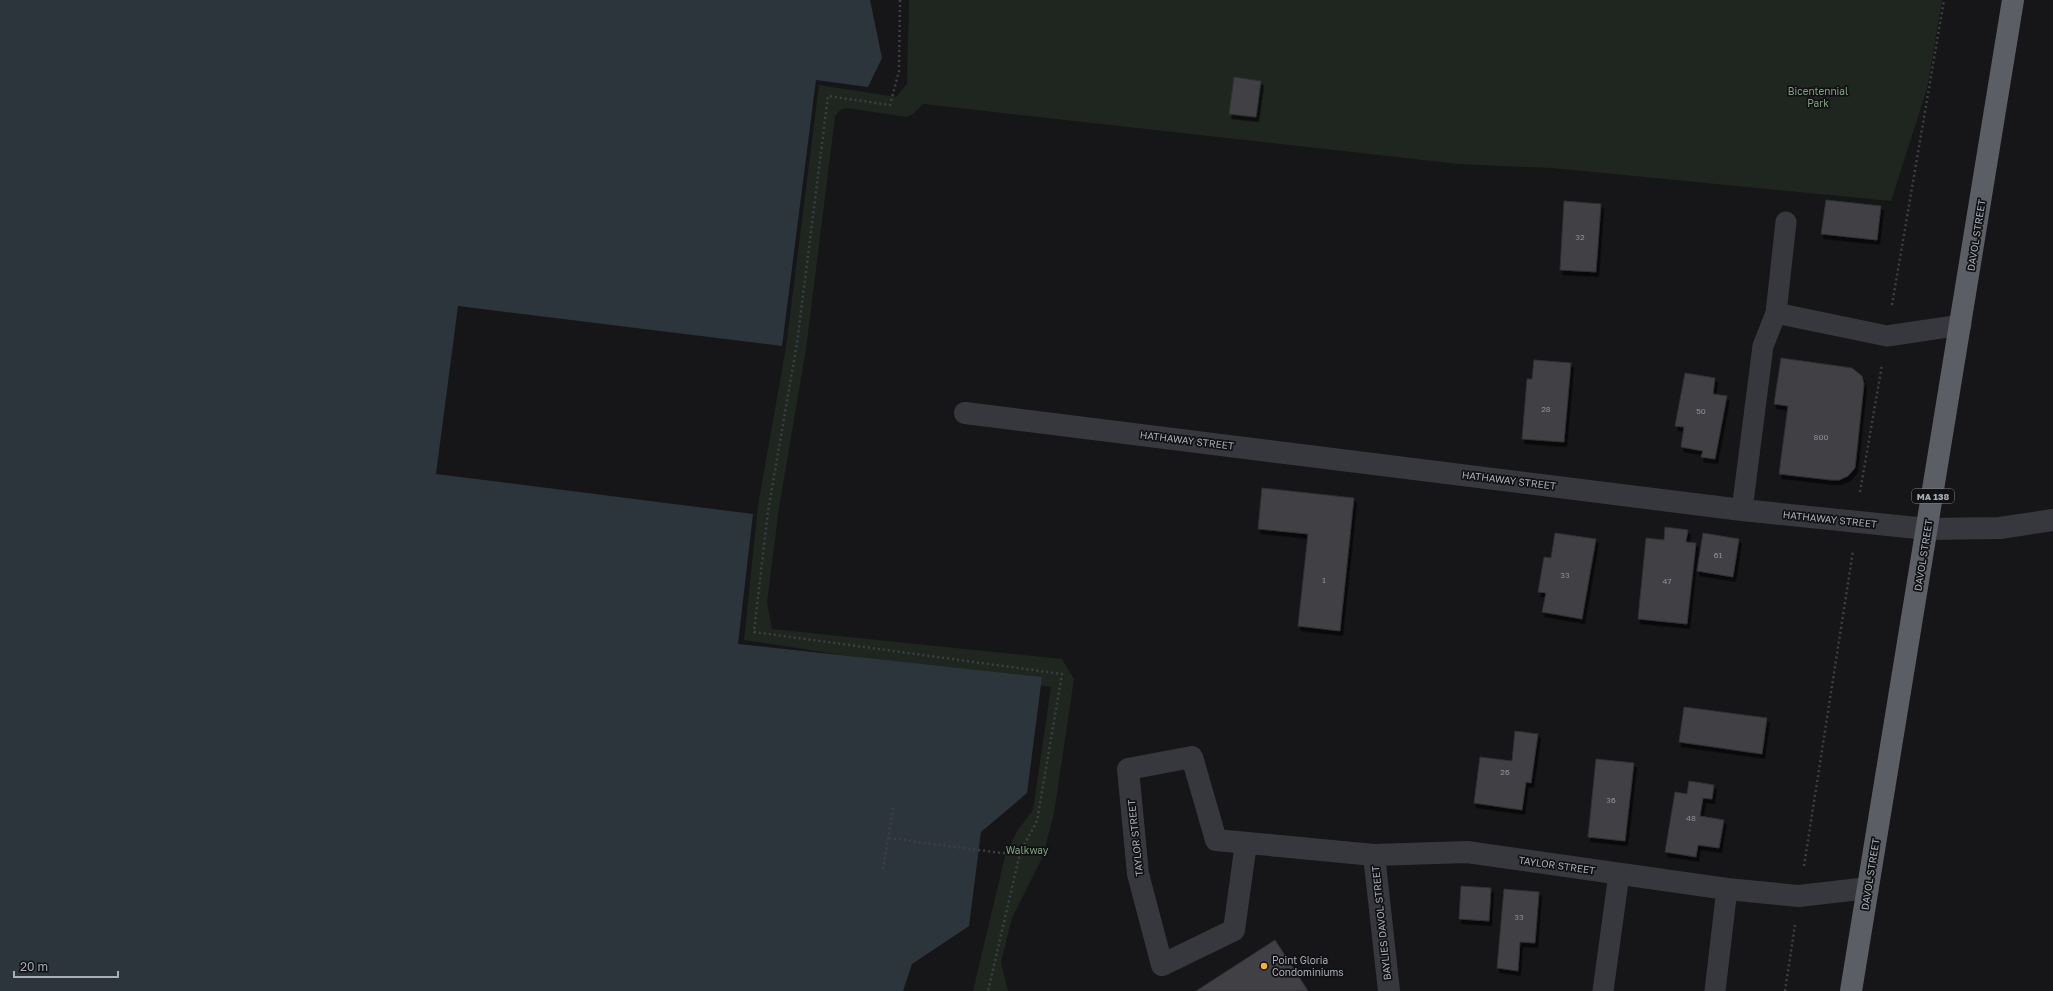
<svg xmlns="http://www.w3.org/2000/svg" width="2053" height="991" font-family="'Golos Text',sans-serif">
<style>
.green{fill:#1e261f}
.water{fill:#2c353c}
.building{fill:#404145;stroke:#303034;filter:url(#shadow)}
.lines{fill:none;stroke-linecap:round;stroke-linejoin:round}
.path{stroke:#3d3f44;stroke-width:2.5;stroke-dasharray:2 3;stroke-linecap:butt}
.service{stroke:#37383d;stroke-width:21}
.minor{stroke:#37383d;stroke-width:22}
.trunk{stroke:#5b5e65;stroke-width:22}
.poi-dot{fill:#f2b134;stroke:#111113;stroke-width:1.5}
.labels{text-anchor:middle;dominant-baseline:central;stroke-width:3.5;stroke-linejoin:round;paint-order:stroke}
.number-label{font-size:8px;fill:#8e929b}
.shield{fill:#111113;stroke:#7b7e86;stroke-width:1}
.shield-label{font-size:9px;font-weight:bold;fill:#a8adb8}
.park-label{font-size:10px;fill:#7fa381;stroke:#111113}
.street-label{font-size:10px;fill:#a8adb8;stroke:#111113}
.poi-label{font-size:10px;fill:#a8adb8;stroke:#111113;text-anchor:start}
</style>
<defs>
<filter id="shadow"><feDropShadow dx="2.5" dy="4.5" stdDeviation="0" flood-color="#0009"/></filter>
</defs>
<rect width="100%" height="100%" fill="#161618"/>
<path class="green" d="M909,0H1942L1927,89L1891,201L1552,168L1459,164L923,104L913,114L907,117L847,108C841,109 838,111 835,117L806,349L779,508L767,602L772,629L1062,659L1074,679L1054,813L1043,856L1012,918L1001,962L1008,991H973L1005,856L1017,831L1033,810L1051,687L744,640L758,505L786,347L819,85L896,97L907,84Z"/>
<path class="water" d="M0,0H870L882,58L868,87L816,80L782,346L458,306L436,474L753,514L738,644L1042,677L1027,793L981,832L969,926L912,964L903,991H0Z"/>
<g class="building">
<path d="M1234,77L1261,81L1256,117L1229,114Z"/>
<path d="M1826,200L1881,206L1877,240L1821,234Z"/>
<path d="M1564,201L1601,204L1596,272L1560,270Z"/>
<path d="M1781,358L1852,368L1862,376L1864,384L1855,468L1848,476L1839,480H1831L1779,474L1788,406L1774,404Z"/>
<path d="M1534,360L1571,363L1564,442L1522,439L1527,379H1532Z"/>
<path d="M1685,373L1715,378L1713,394L1727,396L1715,459L1701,457L1703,451L1681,447L1684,427L1675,426Z"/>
<path d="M1262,488L1354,498L1340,631L1298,626L1308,534L1258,529Z"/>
<path d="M1665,527L1688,530L1686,542L1696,543L1687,624L1638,619L1646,538L1664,540Z"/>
<path d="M1555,533L1596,539L1582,619L1542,612L1546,593L1538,592L1544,557L1551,558Z"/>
<path d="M1703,533L1739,539L1733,577L1697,571Z"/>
<path d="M1684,707L1767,718L1762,754L1679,742Z"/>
<path d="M1515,731L1538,734L1531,783L1526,782L1522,810L1474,803L1480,757L1512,761Z"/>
<path d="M1596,759L1634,763L1625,841L1588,837Z"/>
<path d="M1689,781L1714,785L1712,799L1703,798L1700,816L1724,820L1719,848L1698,845L1696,857L1665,852L1675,792L1687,794Z"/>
<path d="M1461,886L1491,888L1489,921L1459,919Z"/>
<path d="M1504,889L1539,892L1535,943L1520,942L1518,971L1497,968Z"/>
<path d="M1275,940L1308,991H1196Z"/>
</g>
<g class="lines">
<g class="path">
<path d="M900,0L899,71L890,105L828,96L797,343L768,511L754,632L1062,674L1037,821L1020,853L988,991"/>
<path d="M1892,305L1944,0"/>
<path d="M1860,492L1882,365"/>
<path d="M889,838L1001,853H1020"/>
<path d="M1804,866L1853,551"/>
<path d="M883,869L893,808"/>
<path d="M1785,991L1795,925"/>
</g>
<g class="service">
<path d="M1776,313L1786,222"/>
<path d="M1742,510L1763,346L1776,313L1887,336L1961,325"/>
<path d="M1603,991L1619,874"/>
<path d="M1715,991L1727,889"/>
</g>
<g class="minor">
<path d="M965,413L1742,510L1927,529L2000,528L2053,520"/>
<path d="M1246,843L1234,930L1162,965L1138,874L1128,769L1192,757L1216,840L1374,855L1467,852L1727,889L1799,896L1868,888"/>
<path d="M1374,855L1389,991"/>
</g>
<path class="trunk" d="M1851,991L2013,0"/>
</g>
<circle class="poi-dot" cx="1264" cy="966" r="4"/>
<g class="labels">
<g class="number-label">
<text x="1580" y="237">32</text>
<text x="1546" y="409">28</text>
<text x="1701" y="411">50</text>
<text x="1821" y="437">800</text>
<text x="1718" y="555">61</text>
<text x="1565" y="575">33</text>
<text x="1324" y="580">1</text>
<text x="1667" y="581">47</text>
<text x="1505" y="772">26</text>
<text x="1611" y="800">36</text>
<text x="1691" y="818">48</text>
<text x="1519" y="917">33</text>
</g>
<rect class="shield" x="1912" y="489" width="42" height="14" rx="3"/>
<g class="shield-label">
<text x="1933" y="496">MA 138</text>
</g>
<g class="park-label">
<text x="1818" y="91">Bicentennial<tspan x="1818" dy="12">Park</tspan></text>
<text x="1027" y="850">Walkway</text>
</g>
<g class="street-label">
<text transform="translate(1976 235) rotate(-81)">DAVOL STREET</text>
<text transform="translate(1187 440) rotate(7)">HATHAWAY STREET</text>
<text transform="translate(1509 480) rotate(7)">HATHAWAY STREET</text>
<text transform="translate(1830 519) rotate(6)">HATHAWAY STREET</text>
<text transform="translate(1923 555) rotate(-81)">DAVOL STREET</text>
<text transform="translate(1135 838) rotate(-96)">TAYLOR STREET</text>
<text transform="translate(1557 865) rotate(8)">TAYLOR STREET</text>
<text transform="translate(1870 874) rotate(-81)">DAVOL STREET</text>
<text transform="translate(1381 923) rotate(-96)">BAYLIES DAVOL STREET</text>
</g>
<g class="poi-label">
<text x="1272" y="960">Point Gloria<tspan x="1272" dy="12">Condominiums</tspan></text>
</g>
</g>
<path d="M14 971v6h104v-6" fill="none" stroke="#a8adb8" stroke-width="2"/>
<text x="20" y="971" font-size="12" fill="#a8adb8" stroke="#111113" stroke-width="3" paint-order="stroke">20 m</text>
</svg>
